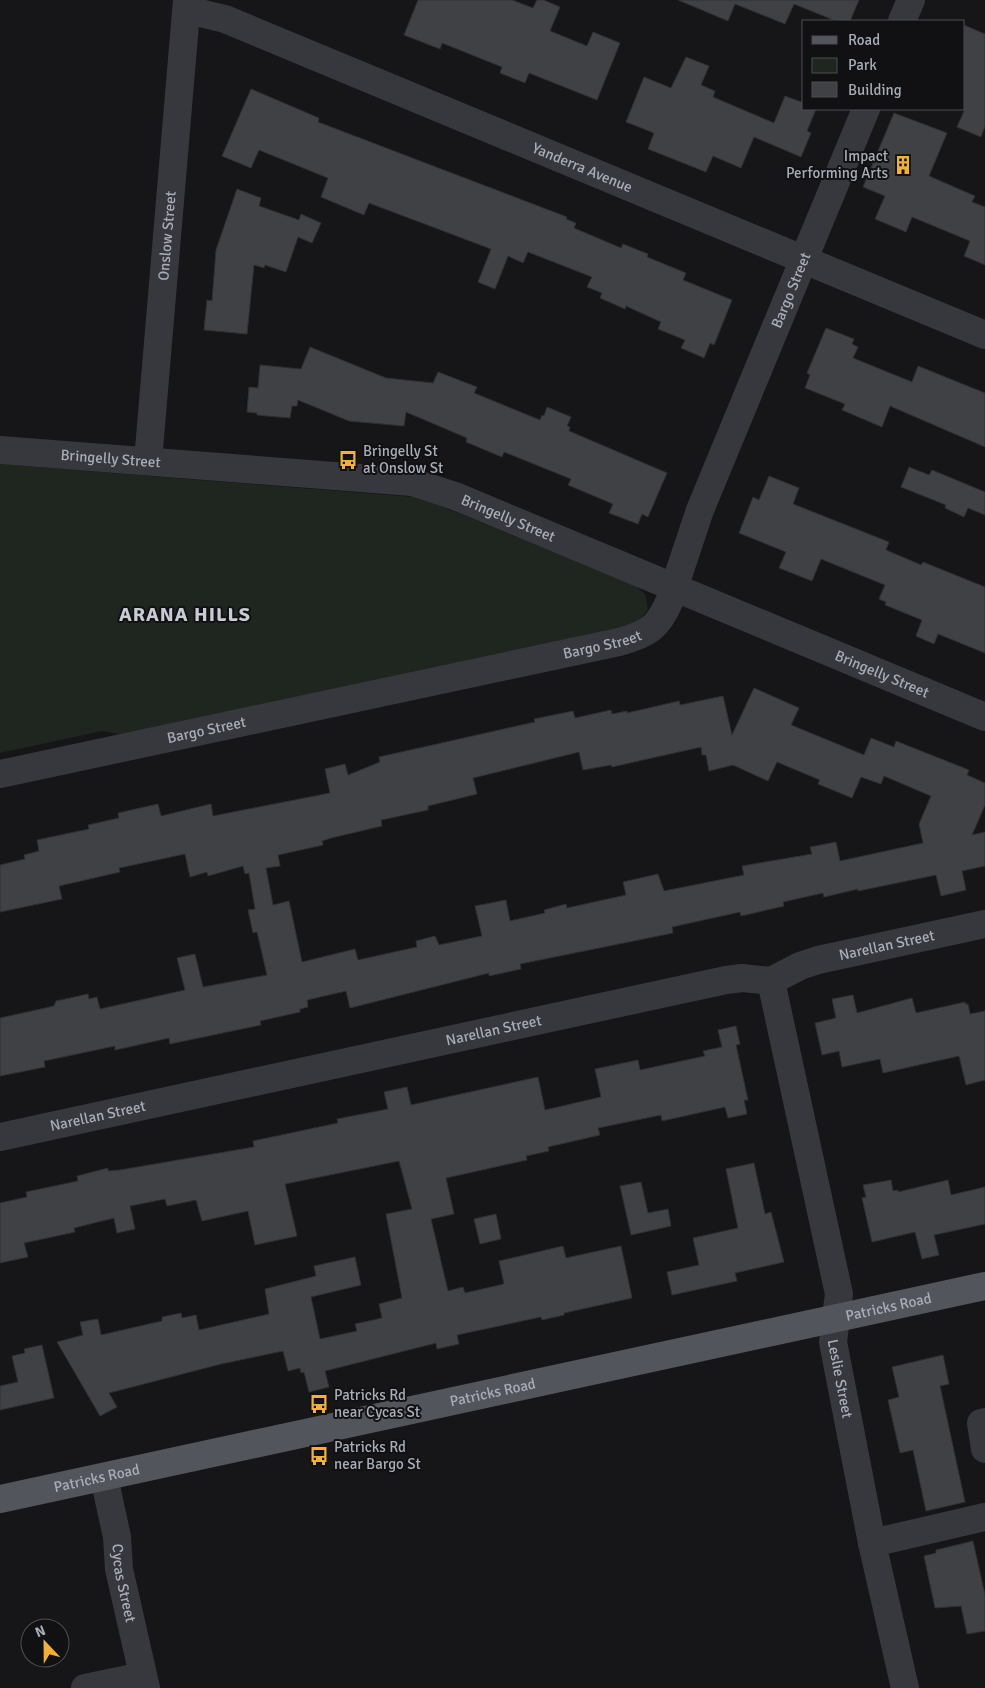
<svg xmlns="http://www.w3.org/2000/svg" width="985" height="1688" font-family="Signika,sans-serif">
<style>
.green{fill:#1e261f}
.building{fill:#404145;stroke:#303034;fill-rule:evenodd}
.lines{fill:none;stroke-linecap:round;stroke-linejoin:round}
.minor{stroke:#37383d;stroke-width:28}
.major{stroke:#53555c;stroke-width:28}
.labels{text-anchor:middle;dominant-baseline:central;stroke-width:4;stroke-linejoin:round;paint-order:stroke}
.poi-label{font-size:15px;fill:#a8adb8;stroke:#111113;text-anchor:start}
.street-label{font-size:15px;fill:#a8adb8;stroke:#111113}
.district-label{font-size:20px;font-weight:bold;letter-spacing:1px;fill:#c9ccd4;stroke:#111113}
</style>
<rect width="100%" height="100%" fill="#161618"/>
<path class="green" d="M0,464L412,497L436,504L636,586L645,594L648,609L639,621L624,627L124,735L102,731L0,753Z"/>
<g class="building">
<path d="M418,0H512L533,8L537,0H544L560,7L550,31L587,46L593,32L620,43L597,100L529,73L525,83L500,73L502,67L442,43L440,49L404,35Z"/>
<path d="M678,0H859L850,21H836L794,4L785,24L735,4L728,21Z"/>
<path d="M964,25L985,34V126L981,137L957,127L964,111Z"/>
<path d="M686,57L709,66L701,85L715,91L713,97L774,123L785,96L804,103V109H816L807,131L811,133L801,157L754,137L741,168L713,156L706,172L648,149L654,133L626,122L644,77L671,88Z"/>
<path d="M251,89L319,118L318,122L567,217L566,219L576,223L574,228L621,248L623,244L648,254L647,257L686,273L683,280L732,300L714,345L710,343L704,358L681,348L685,340L658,329L661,322L626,306L625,309L600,298L602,293L587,287L592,277L528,252L523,263L508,256L495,289L478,282L491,249L369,203L364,215L321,197L328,178L259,150L251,168L222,156Z"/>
<path d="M894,113L947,133L929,176L975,196L972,202L985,207V265L964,256L970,241L912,217L906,232L875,219L885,196L863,187Z"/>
<path d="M237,189L261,198L259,206L299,220L301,214L321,223L312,243L298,237L286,272L265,265L264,268L254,265L247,334L204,330L207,300L212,301L216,250Z"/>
<path d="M826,328L854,339L852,344L858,347L853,358L912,382L918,366L985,393V447L890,406L882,427L842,410L845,404L805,388L810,375L807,373Z"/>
<path d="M310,347L386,378L433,383L438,372L477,387L474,393L540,420L542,415L544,416L547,407L571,417L567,426L570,427L569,431L667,473L648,517L642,514L638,524L609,513L613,504L568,485L571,479L504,452L502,457L466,442L467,438L406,412L404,426L349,421L298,400L297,406H292L290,418L257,415V413L247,412L249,387L258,388L260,365L301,369Z"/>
<path d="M909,467L929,475L932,470L985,492V515L968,508L964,517L945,508L946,505L901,487Z"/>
<path d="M769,476L799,488L793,504L889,542L886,550L921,565L923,562L985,587V653L938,634L934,644L916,636L922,620L885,605L886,602L879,599L885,585L821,559L812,581L779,568L786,552L739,533L753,497L759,500Z"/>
<path d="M754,688L799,708L791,725L864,755L871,738L894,747L896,741L969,770L967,775L985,783V805L972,835L985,832V866L962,871L966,890L941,896L936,875L858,891V889L824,897L823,893L783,902L784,906L741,916L740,912L672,927L673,933L520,964L521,969L489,976V973L350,1008L346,991L307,1000L308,1007L300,1009V1012L260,1021L261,1025L170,1044L169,1038L115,1050V1046L44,1061L45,1067L0,1076V1018L54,1006L56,1001L88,994L89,999L97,997L100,1009L185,990L177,958L195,954L203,987L267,975L257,932L253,933L248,910L255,909L249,873L245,874L243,866L208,876L207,872L190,877L185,854L119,868L120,872L59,886L62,899L0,912V865L25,859L24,855L39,851L37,840L89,829L88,825L119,818L118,813L158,804L161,816L211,804L213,816L330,793L325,769L345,764L348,775L380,762L379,757L535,722L534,719L573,711L575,718L611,710L612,714L627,711V713L679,701L680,705L723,696L732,735ZM701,747L702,755H706L709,771L733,765L768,781L777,762L820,780L818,784L852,798L861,777L881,784L884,776L931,796L919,824L923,843L840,861L836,842L810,847L812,854L742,866L744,875L664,891L658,874L623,882L626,895L567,908L566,904L544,910L545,913L510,921L506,900L475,906L482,936L439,945L435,936L416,941L417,947L358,960L355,949L302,962L289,901L273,905L266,868L280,866L278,855L323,845L322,841L331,838L382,826L381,820L428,810V806L477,794L473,778L579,752L583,770L611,765L612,767Z"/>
<path d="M853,995L857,1013L912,998L916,1013L965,1002V1004H968L970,1014L985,1011V1080L966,1085L959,1056L883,1073L880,1059L842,1067L839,1051L822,1055L815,1023L836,1018L832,999Z"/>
<path d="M736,1026L740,1044L736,1045L748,1100H744L747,1114L728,1118L725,1107L662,1121L661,1115L598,1128L600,1135L548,1147L549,1151L526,1156L527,1160L446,1178L454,1214L431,1219L448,1291L463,1287L465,1293L504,1284L499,1261L563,1246L566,1258L621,1246L632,1298L564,1313V1315L542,1320L541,1317L457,1335L459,1344L437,1349L436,1343L325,1371L329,1387L309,1392L304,1372L301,1373L300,1368L288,1371L283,1351L221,1364L109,1393L117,1407L100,1416L57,1342L83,1335L80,1322L98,1319L101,1335L162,1321V1317L181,1313L182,1318L196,1315L199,1330L269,1314L265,1289L316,1276L314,1266L355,1257L361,1285L311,1297L320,1339L357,1331L355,1324L382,1318L379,1304L402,1298L386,1214L412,1209L399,1161L285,1184L297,1236L255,1245L248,1211L202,1221L196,1200L167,1206L165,1199L130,1206L135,1229L117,1233L114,1218L74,1228L75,1232L24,1243L28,1257L0,1263V1203L27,1197L26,1192L78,1181L77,1176L108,1168V1171L120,1170L254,1147L253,1141L338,1123L337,1119L388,1109L384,1092L407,1087L411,1105L538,1077L545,1110L601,1097L595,1069L638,1060L640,1070L705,1056L703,1051L722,1047L718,1030Z"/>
<path d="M754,1163L765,1214L771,1212L784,1262L735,1273L737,1281L672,1295L667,1272L699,1265L693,1238L738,1228L726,1169Z"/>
<path d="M891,1180L893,1191L898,1190V1192L948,1180L951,1195L985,1187V1224L934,1235L939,1255L922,1259L915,1232L872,1242L862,1198L866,1197L863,1185Z"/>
<path d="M641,1182L648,1213L668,1209L671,1226L631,1235L620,1186Z"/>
<path d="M496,1214L501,1239L480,1244L474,1219Z"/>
<path d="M42,1345L54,1398L0,1410V1386L18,1382L12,1356L25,1353L24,1349Z"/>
<path d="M943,1355L949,1384L940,1386L965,1502L926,1511L913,1450L900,1453L888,1400L899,1397L892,1367Z"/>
<path d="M973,1541L985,1595V1631L967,1634L961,1606L935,1608L924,1556L936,1553V1550Z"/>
</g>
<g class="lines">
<g class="minor">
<path id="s1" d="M187,10L225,19L985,335"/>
<path d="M902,21L911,0"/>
<path id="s2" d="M0,450L412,482L455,496L985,717"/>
<path id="s3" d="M148,461L187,0"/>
<path id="s4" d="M0,774L619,642C648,634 658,628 670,600L700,510L866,109"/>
<path id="s5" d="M771,981L839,1294L833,1342L872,1543L905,1688"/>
<path id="s6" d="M0,1137L726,980L742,978L771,981L800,966L818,960L985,924"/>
<path d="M985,1422L981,1423L985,1449"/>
<path id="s7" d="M104,1477L117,1537L119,1569L146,1688"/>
<path d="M872,1543L985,1517"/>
<path d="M85,1688L143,1676"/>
</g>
<path class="major" id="s8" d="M0,1499L985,1286"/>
</g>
<defs>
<g id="building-bare" transform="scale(1.5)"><path d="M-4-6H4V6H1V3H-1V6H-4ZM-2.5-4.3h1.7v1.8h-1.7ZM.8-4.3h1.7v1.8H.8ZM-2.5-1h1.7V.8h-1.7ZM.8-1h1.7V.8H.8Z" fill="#f2b134" stroke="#111113" stroke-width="2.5" paint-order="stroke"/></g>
<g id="bus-bare" transform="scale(1.5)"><path d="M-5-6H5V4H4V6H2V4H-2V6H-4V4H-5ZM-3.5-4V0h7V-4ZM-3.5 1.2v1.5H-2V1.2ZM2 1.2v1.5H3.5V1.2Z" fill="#f2b134" stroke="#111113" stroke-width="2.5" paint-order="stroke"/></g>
</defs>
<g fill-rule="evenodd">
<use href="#building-bare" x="903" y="165"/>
<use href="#bus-bare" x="348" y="460"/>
<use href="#bus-bare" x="319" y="1404"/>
<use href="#bus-bare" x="319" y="1456"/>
</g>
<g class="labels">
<g class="poi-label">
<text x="888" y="156" text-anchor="end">Impact<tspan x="888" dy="17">Performing Arts</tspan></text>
<text x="363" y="451">Bringelly St<tspan x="363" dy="17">at Onslow St</tspan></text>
<text x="334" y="1395">Patricks Rd<tspan x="334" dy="17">near Cycas St</tspan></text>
<text x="334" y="1447">Patricks Rd<tspan x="334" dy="17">near Bargo St</tspan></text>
</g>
<g class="street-label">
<text stroke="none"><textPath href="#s1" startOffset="426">Yanderra Avenue</textPath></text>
<text stroke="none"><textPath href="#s3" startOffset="226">Onslow Street</textPath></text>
<text stroke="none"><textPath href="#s4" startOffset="1035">Bargo Street</textPath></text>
<text stroke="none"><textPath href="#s2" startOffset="111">Bringelly Street</textPath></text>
<text stroke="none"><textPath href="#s2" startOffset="516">Bringelly Street</textPath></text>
<text stroke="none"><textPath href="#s4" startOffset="616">Bargo Street</textPath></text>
<text stroke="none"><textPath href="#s2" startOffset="921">Bringelly Street</textPath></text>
<text stroke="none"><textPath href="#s4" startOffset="211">Bargo Street</textPath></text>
<text stroke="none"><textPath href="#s6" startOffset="910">Narellan Street</textPath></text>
<text stroke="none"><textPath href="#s6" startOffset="505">Narellan Street</textPath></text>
<text stroke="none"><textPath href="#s6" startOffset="100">Narellan Street</textPath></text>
<text stroke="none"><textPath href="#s8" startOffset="909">Patricks Road</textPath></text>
<text stroke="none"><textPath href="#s5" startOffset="406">Leslie Street</textPath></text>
<text stroke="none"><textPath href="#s8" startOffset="504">Patricks Road</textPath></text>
<text stroke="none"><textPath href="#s8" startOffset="99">Patricks Road</textPath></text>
<text stroke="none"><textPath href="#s7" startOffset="108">Cycas Street</textPath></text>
</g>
<g class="district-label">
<text x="185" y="614">ARANA HILLS</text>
</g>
</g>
<rect x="802" y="20" width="162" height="90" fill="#111113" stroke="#4d4f55"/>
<rect x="812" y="36" width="25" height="8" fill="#53555c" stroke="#4d4f55"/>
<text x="848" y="45" font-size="15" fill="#a8adb8">Road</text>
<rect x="812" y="58" width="25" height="15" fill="#1e261f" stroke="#4d4f55"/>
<text x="848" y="70" font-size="15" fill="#a8adb8">Park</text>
<rect x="812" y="82" width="25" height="15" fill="#404145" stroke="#4d4f55"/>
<text x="848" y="95" font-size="15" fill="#a8adb8">Building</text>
<g transform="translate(45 1643) rotate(338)"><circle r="24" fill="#111113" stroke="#4d4f55"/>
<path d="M0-4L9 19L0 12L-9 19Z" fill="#f2b134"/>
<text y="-8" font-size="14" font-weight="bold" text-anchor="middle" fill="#a8adb8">N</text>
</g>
</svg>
